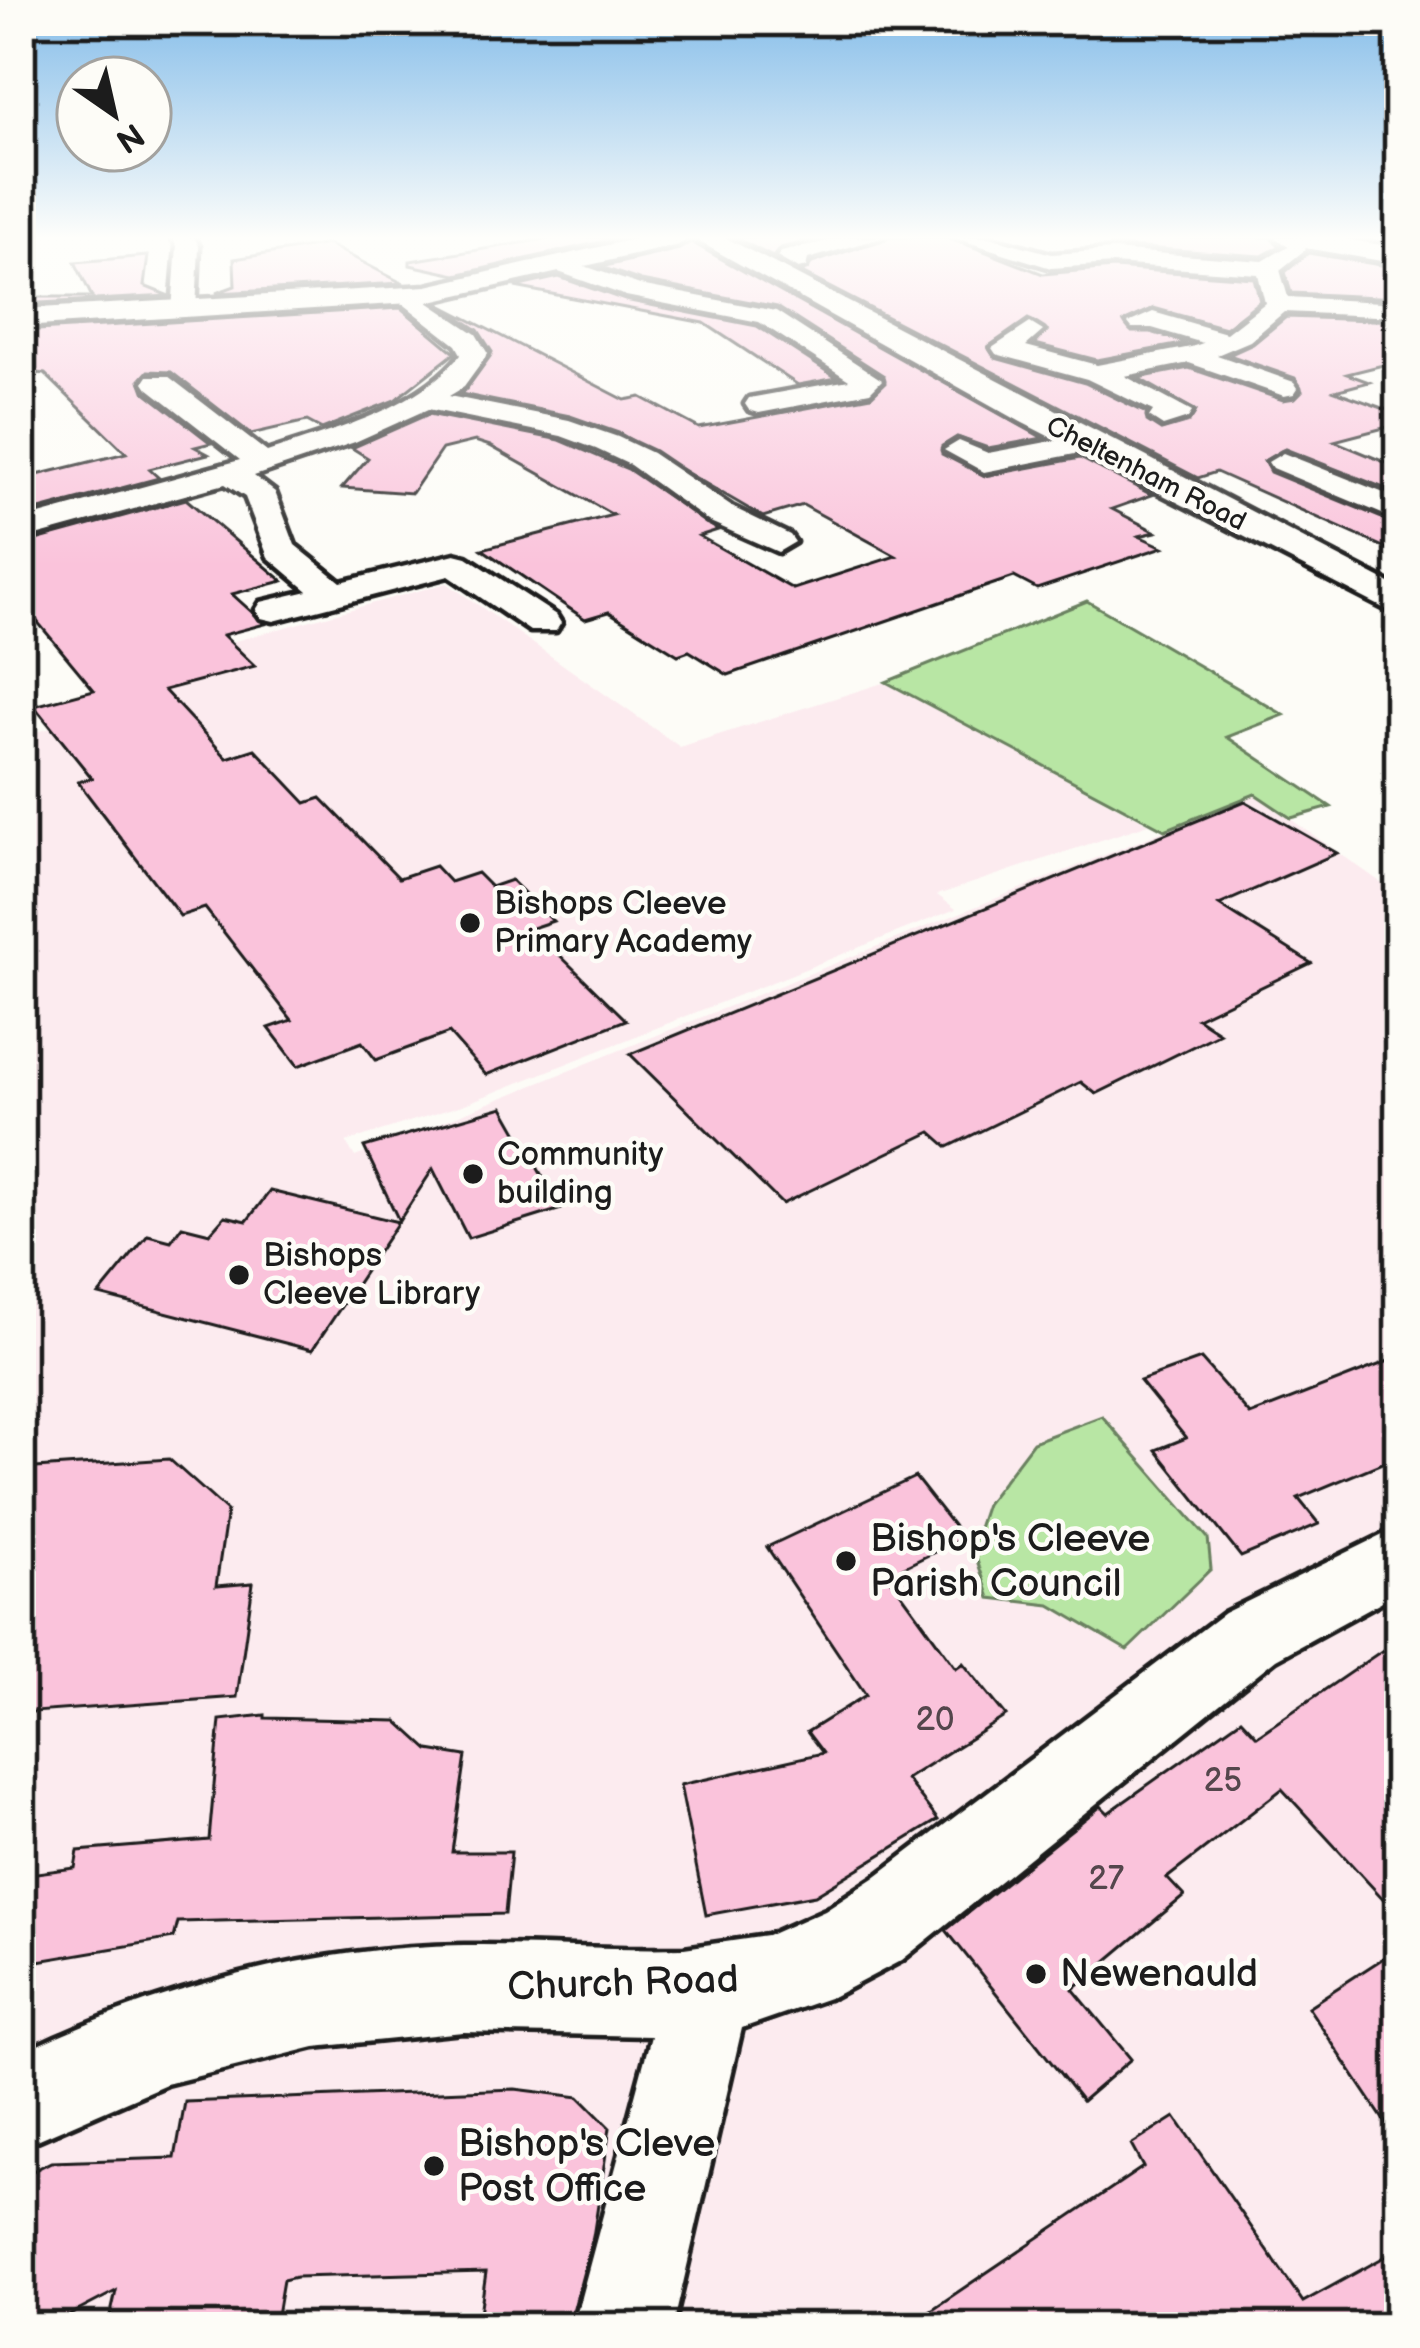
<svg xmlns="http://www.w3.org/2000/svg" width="1420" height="2348" font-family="'Balsamiq Sans',sans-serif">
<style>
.built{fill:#fcebef}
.green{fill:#b8e6a4;stroke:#6a8160;stroke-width:3}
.building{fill:#fac3db;stroke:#1c1c1c;stroke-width:3}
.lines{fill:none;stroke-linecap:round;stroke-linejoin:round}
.minor-casing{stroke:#1c1c1c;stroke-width:9}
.tertiary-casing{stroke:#1c1c1c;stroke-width:9}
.minor{fill:#fdfcf7;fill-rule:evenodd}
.tertiary{fill:#fdfcf7;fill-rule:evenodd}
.poi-dot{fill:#1c1c1c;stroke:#fdfcf7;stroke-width:4.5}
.labels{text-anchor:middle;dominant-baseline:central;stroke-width:9;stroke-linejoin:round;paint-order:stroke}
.far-street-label{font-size:27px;fill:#1c1c1c;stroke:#fdfcf7}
.poi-label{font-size:33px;fill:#1c1c1c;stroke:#fdfcf7;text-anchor:start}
.near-number-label{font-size:33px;fill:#54464c}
.near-poi-label{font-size:39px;fill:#1c1c1c;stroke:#fdfcf7;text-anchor:start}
.near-street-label{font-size:39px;fill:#1c1c1c;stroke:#fdfcf7}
</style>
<rect width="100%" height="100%" fill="#fdfcf7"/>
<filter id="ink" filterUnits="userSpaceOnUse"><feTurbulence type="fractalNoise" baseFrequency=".00833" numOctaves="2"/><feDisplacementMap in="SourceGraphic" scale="24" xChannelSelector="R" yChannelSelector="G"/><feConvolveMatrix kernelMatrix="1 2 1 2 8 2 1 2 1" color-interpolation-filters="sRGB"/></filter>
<g filter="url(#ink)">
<path class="built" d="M447,583L680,747L886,682L1149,824L937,895L956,909L465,1104L346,1142L355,1157L1255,794L1399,895V2327H21V736L163,698L136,668Z"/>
<g class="green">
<path d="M1087,601L1284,715L1227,737L1331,807L1291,818L1255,794L1165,830L886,682Z"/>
<path d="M1102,1416L1208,1538L1211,1569L1127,1650L1050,1605L990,1598L972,1546L986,1504L1033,1442Z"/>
</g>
<g class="building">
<path d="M558,237H622L456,275L410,265V261Z"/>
<path d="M734,237H824L780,248L773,257Z"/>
<path d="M888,237H948L1043,274L1113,268L1254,278L1260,301L1225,328L1154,308L1124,322L1132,332H1151L1187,343L1097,360L1035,344L1047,331L1028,319L988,347L995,358L1085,383L1146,413L1147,421L1161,430L1189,422L1196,411L1138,378L1189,368L1283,400L1295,398L1302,391L1295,378L1229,355L1253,344L1286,317L1399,321V361L1347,374L1369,382L1335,391L1399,414V424L1334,441L1399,468V494L1285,449L1264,461L1270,472L1399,525V554L1216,472L1198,478L802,273L812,263Z"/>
<path d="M1129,237H1270L1280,246L1262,256L1115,246Z"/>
<path d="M691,242L1043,438L988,448L957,437L942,446V454L985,476L1080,458L1152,495L1112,509L1156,532L1139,536L1163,547L1037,589L1014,577L728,675L689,651L678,655L609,612L585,619L482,549L613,515L490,446L475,441L442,449L412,493L342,488L368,458L352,448L429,414L560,440L628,469L718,530L699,536L793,589L896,556L803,505L763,517L619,433L570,416L461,394L492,352L478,330L439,304L625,400L641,397L699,428L871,396L885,383L884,376L777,307L641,281L601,267L679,249Z"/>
<path d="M328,244L402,283L216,293L235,286L234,259Z"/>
<path d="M1308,253L1399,268V298L1291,293L1285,272Z"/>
<path d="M148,256L144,286L169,296L21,304V297H92L75,262Z"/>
<path d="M559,277L625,300L757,326L837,378L798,385L704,323L515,287Z"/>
<path d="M401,308L455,353L395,400L322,429L307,421L251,434L171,372L148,371L140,380L144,391L211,443L195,447L208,454L149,469L159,478L21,515V479L126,453L45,374L21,371V331Z"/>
<path d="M186,499L283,581L232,594L265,624L223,635L255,666L164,690L227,758L255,749L306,803L321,798L399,878L435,866L450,882L477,873L491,887L511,880L553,921L532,928L626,1020L486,1075L449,1033L376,1060L362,1042L298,1066L269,1028L292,1020L205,908L180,916L78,782L92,778L34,706L94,690L21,602V544Z"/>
<path d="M1245,801L1337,853L1219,905L1311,963L1197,1018L1220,1033L1096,1094L1081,1082L948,1147L931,1132L782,1204L630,1054Z"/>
<path d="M503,1107L561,1209L468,1238L433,1169L399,1221L364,1147Z"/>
<path d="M270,1191L398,1222L312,1350L99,1295L148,1235L171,1241L182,1226L210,1233L225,1216L247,1221Z"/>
<path d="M1399,1357V1456L1298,1498L1319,1524L1241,1557L1156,1450L1186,1438L1140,1381L1201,1359L1250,1415Z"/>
<path d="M169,1459L227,1511L216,1586L253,1583L237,1697L21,1713V1469Z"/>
<path d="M915,1477L963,1538L888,1575L956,1668L963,1663L1006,1716L906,1779L938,1820L815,1895L706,1915L680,1785L823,1753L807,1732L866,1695L767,1547Z"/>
<path d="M1399,1639V1916L1282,1789L1167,1878L1184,1896L1073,1989L1131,2059L1082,2101L946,1930L1101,1806L1108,1813L1241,1719L1257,1736Z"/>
<path d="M265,1715V1718L397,1721L429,1750L466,1756L452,1852H511L505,1914L178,1922L174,1938L21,1964V1875L75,1868L78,1851L209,1840L220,1720Z"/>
<path d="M1399,1948V2143L1308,2007Z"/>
<path d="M515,2089L579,2097L610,2128L593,2237L569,2327H478L486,2272L296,2277L283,2280L275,2327H108L116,2291L47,2327H21V2177L51,2162L175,2158L185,2102Z"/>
<path d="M1175,2117L1303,2302L1399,2249V2327H906L1143,2167L1131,2145Z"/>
</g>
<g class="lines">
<g class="minor-casing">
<g id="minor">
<path d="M172,237H194L199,246L196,310L184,317L172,310L177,246Z"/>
<path d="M844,237H884L808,259L806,267L798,269L777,257L781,252Z"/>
<path d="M952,237H989L1052,254L1113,250L1263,261L1295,242L1306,249L1280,270L1288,297L1399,303V317L1284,312L1250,341L1217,355L1294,382L1298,388L1294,394L1284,396L1189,363L1125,376L1192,412L1188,418L1163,426L1149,417L1153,411L1087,379L996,354L992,348L1030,323L1043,331L1026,346L1097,365L1191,347L1203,343L1152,328H1132L1128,323L1153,312L1226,333L1265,303L1258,274L1113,264L1051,268Z"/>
<path d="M561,258L640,285L776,311L882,380L870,392L759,413L749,410L745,404L749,398L849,380L759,322L626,296L553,270V260Z"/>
<path d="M410,290L476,334L488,354L464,387L449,396L569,420L618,437L652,453L732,507L790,535L795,542L778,552L708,521L630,465L596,449L561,436L428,409L355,442L254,476L275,492L295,545L341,582L455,554L467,557L556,615L561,623L556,631H530L449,576L274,621L261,618L256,610L261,602L308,591L268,557L245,497L225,484L21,540V520L240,460L148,388L144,382L148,376H168L267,452C332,430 417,410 461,354L456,345L401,302L398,297Z"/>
<path d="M1089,434L1100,437L1104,443L1100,449L984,472L944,450L959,441L988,453Z"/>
<path d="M1283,453L1399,499V521L1272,468L1268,462Z"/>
<path d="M1399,1527V1592L1276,1659L902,1960L834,1996L742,2028L673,2327H573L651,2036L463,2032L315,2047L166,2084L21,2147V2053C158,1987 311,1947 464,1945C537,1944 610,1950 684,1948L767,1936L825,1910L874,1878L1224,1613Z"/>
</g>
</g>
<g class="tertiary-casing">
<g id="tertiary">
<path d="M643,237H691L678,245L427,302L21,327V309L427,286Z"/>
<path d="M691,237H724L1399,588V616L1021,422Z"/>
<path d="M1274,237H1334L1399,248V264L1287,245Z"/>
</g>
</g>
<use href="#minor" class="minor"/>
<use href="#tertiary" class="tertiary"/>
</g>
</g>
<linearGradient id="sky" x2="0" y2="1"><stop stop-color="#83bce9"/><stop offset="0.42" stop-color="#fefefb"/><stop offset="1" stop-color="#fefefb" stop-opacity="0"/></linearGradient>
<rect width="1420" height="566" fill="url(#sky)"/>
<g class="poi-dot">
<circle cx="470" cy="923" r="12"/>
<circle cx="473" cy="1174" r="12"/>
<circle cx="239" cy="1275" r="12"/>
<circle cx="846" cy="1561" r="12"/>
<circle cx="1036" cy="1974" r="12"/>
<circle cx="434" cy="2166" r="12"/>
</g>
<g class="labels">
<g class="far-street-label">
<text transform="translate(1146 474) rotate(27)">Cheltenham Road</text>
</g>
<g class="poi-label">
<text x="494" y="904">Bishops Cleeve<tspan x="494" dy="38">Primary Academy</tspan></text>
<text x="497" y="1155">Community<tspan x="497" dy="38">building</tspan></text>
<text x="263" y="1256">Bishops<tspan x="263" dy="38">Cleeve Library</tspan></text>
</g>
<g class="near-number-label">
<text x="935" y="1720">20</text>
<text x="1223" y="1781">25</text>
<text x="1106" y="1879">27</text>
</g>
<g class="near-poi-label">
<text x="870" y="1539">Bishop's Cleeve<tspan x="870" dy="45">Parish Council</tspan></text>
<text x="1060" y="1974">Newenauld</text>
<text x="458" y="2144">Bishop's Cleve<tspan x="458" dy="45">Post Office</tspan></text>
</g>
<g class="near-street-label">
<text transform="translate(623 1984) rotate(-2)">Church Road</text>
</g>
</g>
<rect width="1420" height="2348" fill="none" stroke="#fdfcf7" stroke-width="72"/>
<rect x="36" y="36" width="1348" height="2276" fill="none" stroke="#1c1c1c" stroke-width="4.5" filter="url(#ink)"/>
<g transform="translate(114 114) rotate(146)"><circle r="57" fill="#fdfcf7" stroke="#a3a29f" stroke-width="3"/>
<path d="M0-9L21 45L0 30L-21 45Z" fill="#1c1c1c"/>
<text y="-18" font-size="33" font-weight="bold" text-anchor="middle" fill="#1c1c1c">N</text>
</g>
</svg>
